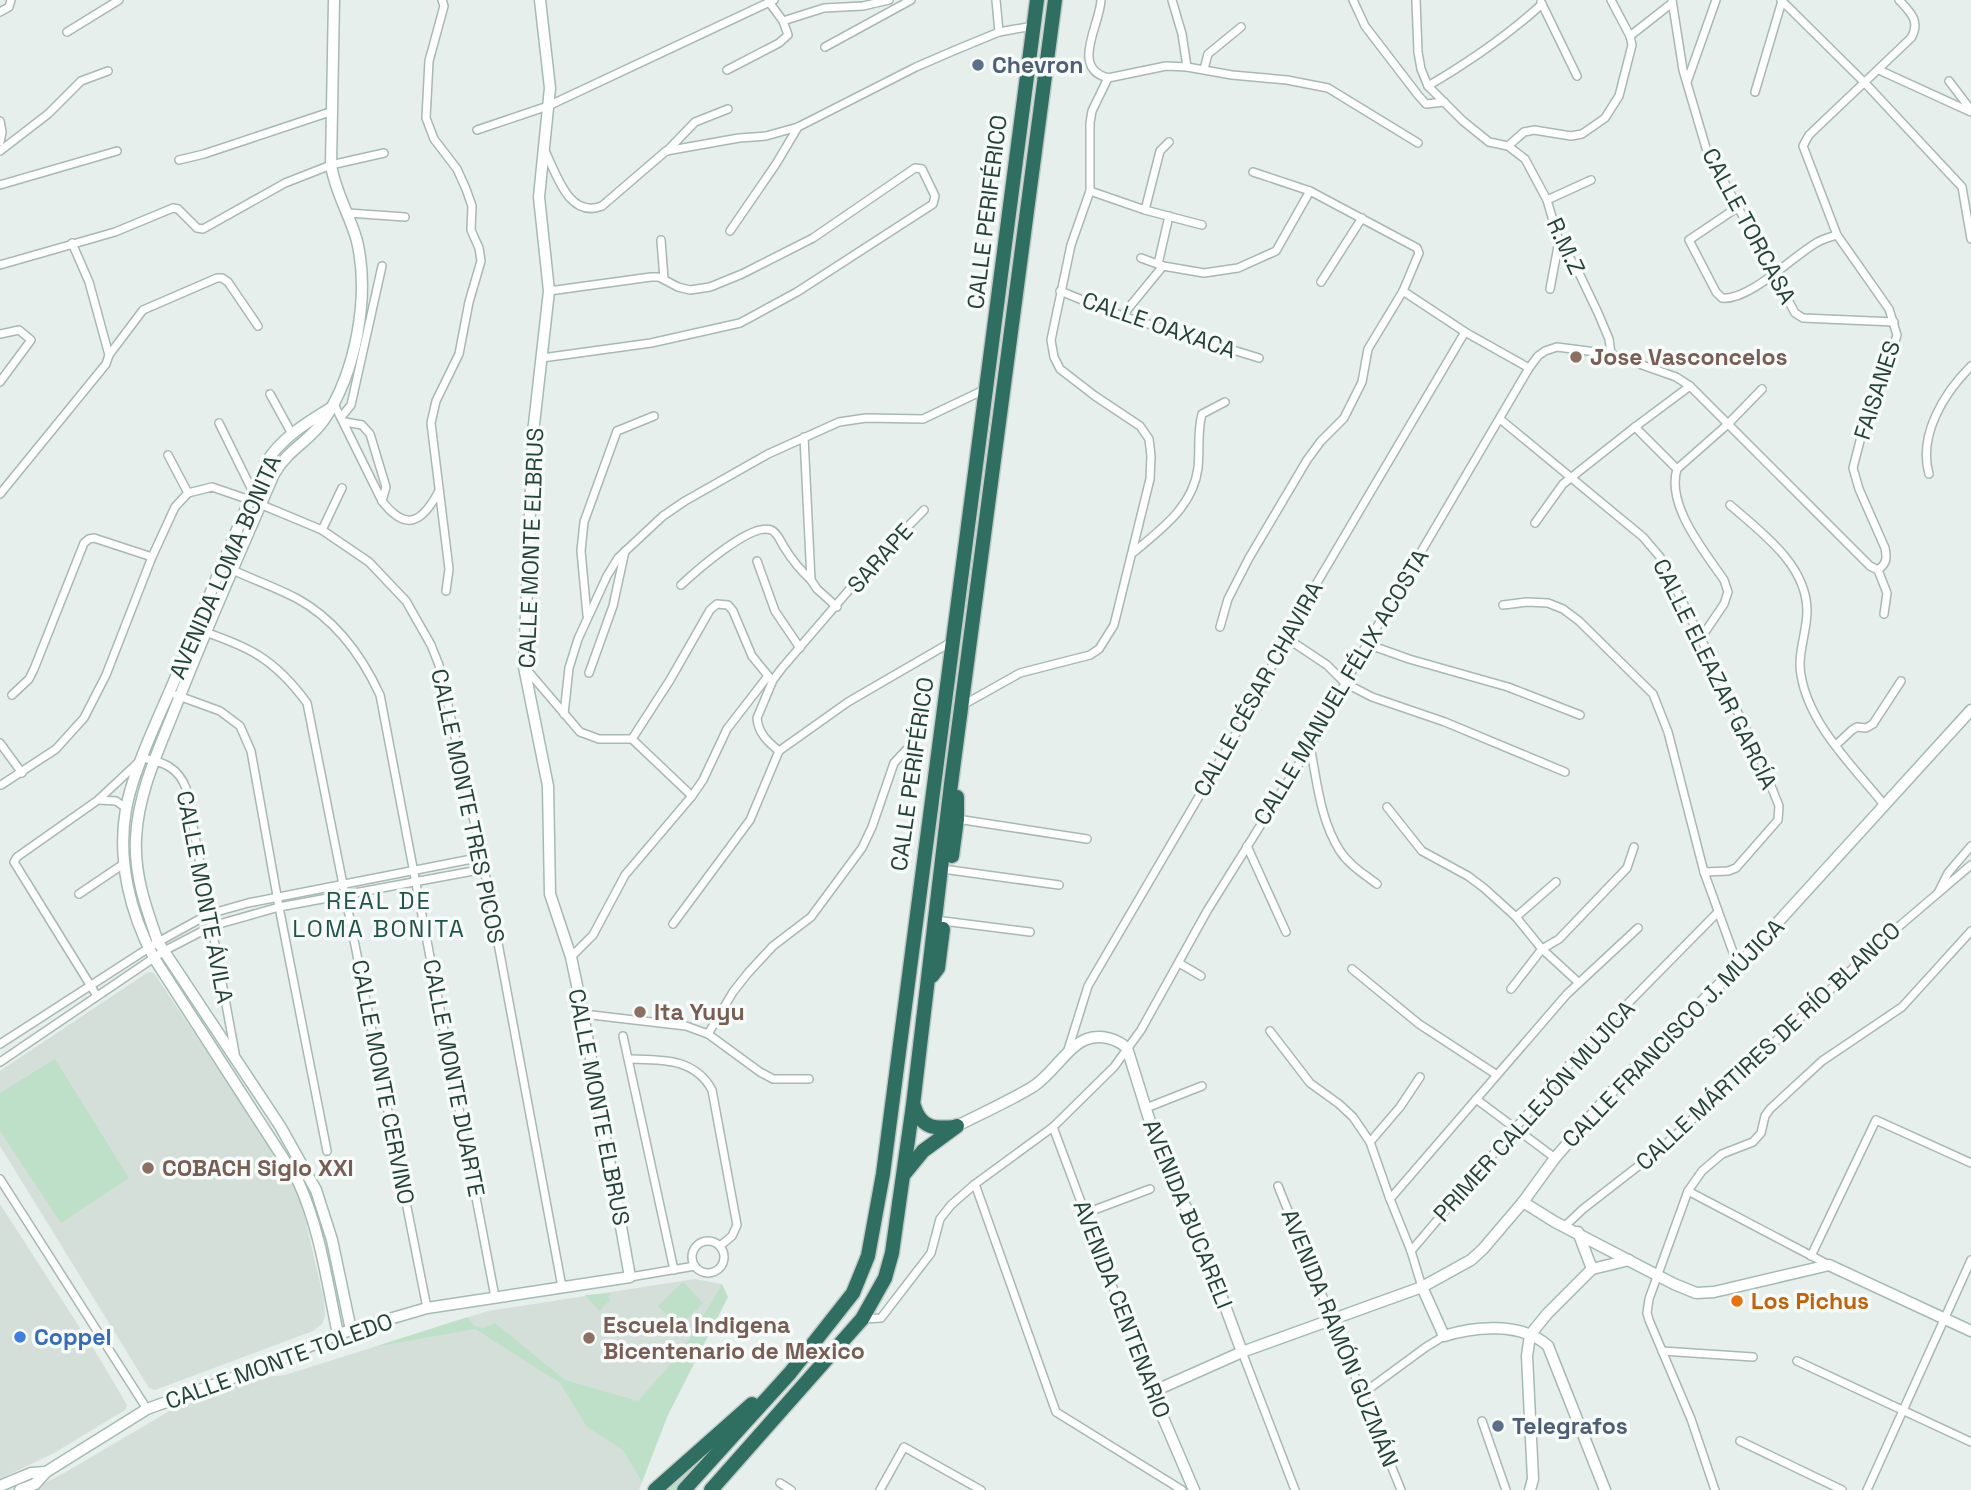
<svg xmlns="http://www.w3.org/2000/svg" width="1971" height="1490" font-family="'Space Grotesk',sans-serif">
<style>
.built{fill:#d4dfda}
.green{fill:#bfe0c8}
.lines{fill:none;stroke-linecap:round;stroke-linejoin:round}
.street-casing{stroke:#a8b8b2;stroke-width:10}
.secondary-casing{stroke:#a4bbb3;stroke-width:13}
.highway-casing{stroke:#c2cac8;stroke-width:17}
.street{stroke:#fff;stroke-width:7}
.secondary{stroke:#fff;stroke-width:10}
.highway{stroke:#2f6f62;stroke-width:14}
.service-dot{fill:#5c6f8a;stroke:#f7fbf9;stroke-width:2.5}
.education-dot{fill:#8d6e63;stroke:#f7fbf9;stroke-width:2.5}
.food-dot{fill:#e8710a;stroke:#f7fbf9;stroke-width:2.5}
.shop-dot{fill:#3f7fe0;stroke:#f7fbf9;stroke-width:2.5}
.labels{text-anchor:middle;dominant-baseline:central;stroke-width:7;stroke-linejoin:round;paint-order:stroke}
.service-label{font-size:23px;font-weight:bold;fill:#4e5e75;stroke:#f7fbf9;text-anchor:start}
.street-label{font-size:23px;fill:#24423a;stroke:#f7fbf9}
.education-label{font-size:23px;font-weight:bold;fill:#785e54;stroke:#f7fbf9;text-anchor:start}
.food-label{font-size:23px;font-weight:bold;fill:#c56008;stroke:#f7fbf9;text-anchor:start}
.shop-label{font-size:23px;font-weight:bold;fill:#366cbe;stroke:#f7fbf9;text-anchor:start}
.neighbourhood-label{font-size:24px;letter-spacing:2px;fill:#1f5548;stroke:#f7fbf9}
</style>
<rect width="100%" height="100%" fill="#e6efeb"/>
<g class="built">
<path d="M148,972L154,973L268,1143L295,1189L304,1214L324,1300L325,1316L322,1324L313,1331L155,1390L149,1388L0,1146V1071Z"/>
<path d="M0,1204L100,1359L127,1405L125,1410L54,1453L0,1479Z"/>
<path d="M695,1279L722,1284L681,1352L634,1407L660,1433L639,1490H31L66,1472L171,1410L257,1378L285,1375L488,1311Z"/>
</g>
<g class="green">
<path d="M55,1059L129,1178L61,1223L0,1131V1093Z"/>
<path d="M683,1282L703,1303L679,1327L658,1306Z"/>
<path d="M722,1284L728,1297L668,1415L642,1482L623,1450L587,1427L560,1383L475,1329L374,1347L468,1317L474,1326L483,1328L495,1323L565,1380L638,1401L681,1352Z"/>
<path d="M612,1293L608,1297L610,1300L599,1311L585,1295Z"/>
<path d="M735,1425L676,1490H664Z"/>
</g>
<g class="lines">
<g class="street-casing">
<g id="street">
<path d="M442,0L444,6L429,61L426,118L434,139L457,169L466,189L472,206L471,230L479,248L481,261L469,302L459,354L436,401L431,423L449,569L446,591"/>
<path d="M996,0L999,32"/>
<path d="M1101,0C1100,25 1070,68 1108,78L1166,66L1187,67L1232,75L1287,80L1328,88L1418,143"/>
<path d="M1172,0L1182,34L1187,67"/>
<path d="M1353,0L1365,26L1418,95L1426,104L1444,102"/>
<path d="M1416,0L1418,52L1421,69L1428,86L1463,121L1489,142L1508,146L1525,159L1547,200L1559,241L1578,271L1598,313L1609,339L1611,354"/>
<path d="M1672,0L1683,70L1706,148L1795,313L1803,318L1894,322"/>
<path d="M1781,0L1865,83L1962,187L1971,239"/>
<path d="M1541,2L1577,76"/>
<path d="M0,12L9,7L11,0"/>
<path d="M783,21L824,8L863,6L889,0"/>
<path d="M67,32L119,0"/>
<path d="M1630,36L1672,3"/>
<path d="M825,47L911,0"/>
<path d="M1204,69L1208,54L1241,27"/>
<path d="M727,70L779,43L788,35L783,21L769,2"/>
<path d="M1879,70L1971,112"/>
<path d="M1949,81L1971,110"/>
<path d="M1687,82L1716,0"/>
<path d="M1428,86C1469,62 1507,36 1542,4"/>
<path d="M1755,92L1782,1"/>
<path d="M0,121L2,132L0,142"/>
<path d="M477,130L548,106L774,0"/>
<path d="M1508,146L1524,132L1534,130L1571,136L1582,134L1605,118L1619,96L1632,45L1630,36L1611,0"/>
<path d="M0,151L48,114L81,81L108,71"/>
<path d="M545,151C557,175 569,219 602,206L666,151L739,138L766,136L798,127L916,67L953,51L999,32L1033,26"/>
<path d="M667,151L695,122L728,109"/>
<path d="M179,160L204,154L333,111"/>
<path d="M0,185L117,151"/>
<path d="M1090,191L1145,210L1202,225"/>
<path d="M1547,200L1591,180"/>
<path d="M1738,207L1689,240L1716,292L1722,298C1749,301 1792,257 1816,243C1822,239 1830,237 1837,235"/>
<path d="M1145,210L1160,151L1169,142"/>
<path d="M348,213L405,217"/>
<path d="M730,231L776,164L798,127"/>
<path d="M661,240L664,279"/>
<path d="M72,243L89,282L109,355"/>
<path d="M1141,258L1163,266L1204,273L1238,268L1276,251L1310,191"/>
<path d="M1158,264L1169,216"/>
<path d="M0,265L115,232L173,208L178,209L197,228L203,229L285,183L331,165L384,153"/>
<path d="M1321,282L1362,218"/>
<path d="M1550,289L1559,241"/>
<path d="M1060,291L1122,316L1259,358"/>
<path d="M1403,291L1465,332L1529,368"/>
<path d="M1122,316L1163,266"/>
<path d="M0,334L19,330L31,340L0,382"/>
<path d="M542,358L651,343L740,323L797,292L933,204L935,196L922,169L915,168L813,238L742,274L710,287L690,290L678,287L659,277H651L549,291"/>
<path d="M270,394L292,434"/>
<path d="M334,404L382,501C406,532 422,523 439,491"/>
<path d="M342,416L351,405L382,266"/>
<path d="M1500,419L1643,537L1660,557L1758,753L1779,806L1778,820L1736,868L1728,871L1704,872"/>
<path d="M345,422L362,425L370,434L386,487L382,501"/>
<path d="M219,423L253,492"/>
<path d="M1635,427L1677,469"/>
<path d="M804,437L811,580L817,589L837,607"/>
<path d="M168,455L188,493"/>
<path d="M1929,474C1918,435 1944,393 1971,366"/>
<path d="M0,494L106,364L109,355L143,310L217,278H222L228,282L258,326"/>
<path d="M1730,505C1761,532 1807,565 1807,611C1807,632 1797,654 1801,675C1809,725 1854,767 1885,806"/>
<path d="M1535,523L1563,484L1635,427L1690,386"/>
<path d="M322,530L342,488"/>
<path d="M1134,552C1161,529 1193,507 1198,468C1200,449 1197,432 1202,414L1225,402"/>
<path d="M757,561L775,611L800,648"/>
<path d="M222,565C246,577 273,586 296,598C335,619 362,656 380,695L495,1297"/>
<path d="M1878,570C1887,563 1887,558 1885,548L1859,489L1853,468L1862,433L1889,362L1897,335L1889,309L1837,235L1803,146L1809,135L1911,38C1921,21 1910,12 1899,0"/>
<path d="M1878,570L1887,593L1884,614"/>
<path d="M681,585C695,572 751,522 771,530C777,532 781,542 784,547C792,560 800,570 811,580"/>
<path d="M1503,605L1527,602L1548,603L1563,609L1579,621L1653,694L1668,732L1704,872L1738,966"/>
<path d="M587,615L581,551L584,522L617,431L654,416"/>
<path d="M1220,627L1228,599L1249,558L1307,460L1321,441L1344,418L1362,382L1368,349L1403,291L1419,253L1417,248L1310,191L1253,172"/>
<path d="M196,629C248,646 274,658 307,703L427,1308"/>
<path d="M1285,637L1327,665L1345,683L1372,697L1445,722L1565,772"/>
<path d="M1701,638L1724,604L1728,592L1724,580C1704,551 1666,505 1677,469L1728,424L1762,389"/>
<path d="M1367,644L1409,659L1508,687L1580,715"/>
<path d="M527,670L580,732L599,739H632L692,796"/>
<path d="M589,673L613,606L625,551"/>
<path d="M12,695L29,679L34,669L84,543L89,539L94,538L152,557"/>
<path d="M176,695L220,711L240,726L251,751L279,907L327,1151"/>
<path d="M963,705L1020,673L1090,655L1099,649L1114,625L1150,479L1151,456L1149,439L1140,426L1095,396L1060,369L1054,357L1051,340L1071,245L1090,191V123L1092,111L1108,78"/>
<path d="M564,714L569,668L578,639L607,576L618,558L663,516L685,501L768,454L839,422L866,418L923,419L986,389"/>
<path d="M632,739L670,680L710,610L717,604L728,605L733,611L752,656L770,678"/>
<path d="M0,743L22,773"/>
<path d="M1836,745L1852,730L1857,727L1866,728L1873,724L1901,681"/>
<path d="M1310,746C1317,781 1320,820 1340,851C1349,865 1364,874 1377,884"/>
<path d="M779,751C768,742 758,733 757,718L773,680L782,668L873,562L924,510"/>
<path d="M779,751L848,702L953,641"/>
<path d="M1,785L56,749L84,718L106,675L152,557L175,507L188,493L212,487L250,500L322,530L369,562L406,601L431,645L439,665L482,857L562,1287"/>
<path d="M99,800L116,801L126,808"/>
<path d="M1387,807L1422,851L1468,876L1484,888L1516,917L1542,949L1578,982"/>
<path d="M957,819L1087,839"/>
<path d="M1247,846L1286,932"/>
<path d="M950,870L1059,885"/>
<path d="M1938,893L1948,873L1971,846"/>
<path d="M79,894L125,863"/>
<path d="M1516,917L1556,882"/>
<path d="M943,921L1030,932"/>
<path d="M673,924L750,820L779,751"/>
<path d="M571,957L593,935L625,875L692,796L703,780L727,729L768,676"/>
<path d="M1179,963L1201,976"/>
<path d="M1352,969L1419,1024L1497,1075"/>
<path d="M1511,989L1542,949L1559,939L1627,868L1634,847"/>
<path d="M97,996L14,862L17,857L98,800L143,758C163,762 178,767 186,788L235,1053"/>
<path d="M583,1014L686,1026L708,1034L760,1072L773,1079H809"/>
<path d="M1270,1031L1310,1083L1339,1104L1353,1117L1370,1142L1390,1199L1411,1251L1422,1287"/>
<path d="M708,1034L733,992L748,973L773,946L811,917L862,848L872,827L894,763L906,750"/>
<path d="M623,1036L674,1270"/>
<path d="M0,1044L158,942L209,914L248,903L482,857"/>
<path d="M1067,1053L1088,986L1259,694L1285,637L1465,332"/>
<path d="M629,1059C660,1060 694,1057 712,1090L737,1225L732,1236L720,1246"/>
<path d="M0,1062L164,951L212,926L279,907L484,869"/>
<path d="M1476,1099L1555,1158"/>
<path d="M1146,1108L1202,1086"/>
<path d="M1053,1127L1152,1392"/>
<path d="M1370,1142L1400,1107L1420,1077"/>
<path d="M0,1179L147,1409"/>
<path d="M975,1184L1056,1412L1182,1490"/>
<path d="M1278,1186L1401,1490"/>
<path d="M1688,1191L1829,1265"/>
<path d="M1390,1199L1567,994L1638,928"/>
<path d="M1086,1213L1150,1189"/>
<path d="M1565,1226L1583,1209L1664,1146L1883,940L1971,865"/>
<circle cx="708" cy="1257" r="16"/>
<path d="M1411,1251L1580,1052L1717,913"/>
<path d="M1811,1256L1876,1120L1971,1163"/>
<path d="M630,1277L695,1266"/>
<path d="M862,1319L881,1318L931,1253L940,1219L951,1205L975,1184L1053,1127L1114,1067L1141,1030L1207,911L1310,746L1367,644L1529,368L1538,356L1545,351L1557,347L1611,354L1676,377L1690,386L1870,566L1878,570"/>
<path d="M1662,1351L1753,1357"/>
<path d="M1242,1352L1295,1490"/>
<path d="M1797,1361L1971,1442"/>
<path d="M1362,1394L1426,1347L1444,1336"/>
<path d="M1482,1421L1506,1490"/>
<path d="M1740,1441L1842,1490"/>
<path d="M780,1483L791,1490"/>
<path d="M880,1490L904,1447L981,1490"/>
<path d="M1715,1490L1691,1419L1649,1320L1647,1313L1649,1299L1688,1191L1702,1171L1722,1154L1753,1142L1761,1133L1765,1116L1770,1109L1822,1061L1902,1007L1971,931"/>
<path d="M1867,1490L1971,1260"/>
</g>
</g>
<g class="secondary-casing">
<g id="secondary">
<path d="M334,0L331,165C335,192 350,215 357,241C370,297 356,372 324,420C310,441 287,450 274,474C240,552 205,631 174,711C158,751 138,794 136,838C134,875 146,908 158,942L280,1126L316,1190L332,1240L351,1330"/>
<path d="M329,409C306,423 280,439 266,463C234,534 205,607 175,679C159,717 133,770 126,809C117,860 130,913 154,958L298,1181C320,1229 327,1282 338,1334"/>
<path d="M957,1126C982,1113 1010,1101 1034,1086C1053,1073 1069,1045 1087,1039C1101,1034 1117,1039 1127,1048L1160,1154L1171,1183L1193,1219L1242,1352"/>
<path d="M1523,1202L1555,1222L1674,1284L1696,1293L1714,1292L1829,1265L1971,1331"/>
<path d="M1578,1232L1592,1269"/>
<path d="M1422,1287L1444,1336C1475,1326 1522,1322 1548,1346L1605,1490"/>
<path d="M0,1486L31,1473L46,1472"/>
<path d="M20,1490L35,1484L46,1472L147,1409L257,1369L338,1334L427,1308L630,1277L583,1014L571,957L550,894L548,786L524,667L533,433L549,291L539,197L550,88L540,0"/>
<path d="M1194,1490L1152,1392L1242,1352L1422,1287L1471,1260L1483,1249L1523,1202L1555,1158L1616,1087L1738,966L1971,710"/>
<path d="M1530,1490L1533,1479L1527,1356L1530,1335L1547,1314L1592,1269L1629,1260"/>
</g>
</g>
<g class="highway-casing">
<g id="highway">
<path d="M952,856L957,819V797"/>
<path d="M932,976L938,968L943,929"/>
<path d="M914,1106C921,1128 934,1129 955,1127"/>
<path d="M905,1173L923,1151L957,1126"/>
<path d="M655,1490L752,1404"/>
<path d="M684,1490L790,1373L853,1293L868,1256L883,1174L1037,0"/>
<path d="M711,1490L862,1319L885,1278L892,1253L913,1105L951,784L1055,0"/>
</g>
</g>
<use href="#street" class="street"/>
<use href="#secondary" class="secondary"/>
<use href="#highway" class="highway"/>
</g>
<g class="service-dot">
<circle cx="978" cy="65" r="7"/>
<circle cx="1498" cy="1426" r="7"/>
</g>
<g class="education-dot">
<circle cx="1576" cy="357" r="7"/>
<circle cx="640" cy="1012" r="7"/>
<circle cx="148" cy="1168" r="7"/>
<circle cx="589" cy="1338" r="7"/>
</g>
<circle class="food-dot" cx="1737" cy="1301" r="7"/>
<circle class="shop-dot" cx="20" cy="1337" r="7"/>
<g class="labels">
<g class="service-label">
<text x="992" y="65">Chevron</text>
<text x="1512" y="1426">Telegrafos</text>
</g>
<g class="street-label">
<text transform="translate(987 212) rotate(-83)">CALLE PERIFÉRICO</text>
<text transform="translate(1749 226) rotate(62)">CALLE TORCASA</text>
<text transform="translate(1566 246) rotate(65)">R.M.Z</text>
<text transform="translate(1159 325) rotate(19)">CALLE OAXACA</text>
<text transform="translate(1877 390) rotate(-72)">FAISANES</text>
<text transform="translate(531 548) rotate(-88)">CALLE MONTE ELBRUS</text>
<text transform="translate(880 558) rotate(-48)">SARAPE</text>
<text transform="translate(225 567) rotate(-66)">AVENIDA LOMA BONITA</text>
<text transform="translate(1715 674) rotate(64)">CALLE ELEAZAR GARCÍA</text>
<text transform="translate(1341 687) rotate(-59)">CALLE MANUEL FÉLIX ACOSTA</text>
<text transform="translate(1258 689) rotate(-61)">CALLE CÉSAR CHAVIRA</text>
<text transform="translate(912 774) rotate(-82)">CALLE PERIFÉRICO</text>
<text transform="translate(468 806) rotate(78)">CALLE MONTE TRES PICOS</text>
<text transform="translate(205 897) rotate(79)">CALLE MONTE ÁVILA</text>
<text transform="translate(1673 1033) rotate(-46)">CALLE FRANCISCO J. MÚJICA</text>
<text transform="translate(1768 1046) rotate(-43)">CALLE MÁRTIRES DE RÍO BLANCO</text>
<text transform="translate(454 1078) rotate(79)">CALLE MONTE DUARTE</text>
<text transform="translate(383 1082) rotate(79)">CALLE MONTE CERVINO</text>
<text transform="translate(599 1107) rotate(79)">CALLE MONTE ELBRUS</text>
<text transform="translate(1534 1111) rotate(-48)">PRIMER CALLEJÓN MUJICA</text>
<text transform="translate(1188 1214) rotate(68)">AVENIDA BUCARELI</text>
<text transform="translate(1122 1309) rotate(69)">AVENIDA CENTENARIO</text>
<text transform="translate(1340 1338) rotate(68)">AVENIDA RAMÓN GUZMÁN</text>
<text transform="translate(279 1361) rotate(-20)">CALLE MONTE TOLEDO</text>
</g>
<g class="education-label">
<text x="1590" y="357">Jose Vasconcelos</text>
<text x="654" y="1012">Ita Yuyu</text>
<text x="162" y="1168">COBACH Siglo XXI</text>
<text x="603" y="1325">Escuela Indigena<tspan x="603" dy="26">Bicentenario de Mexico</tspan></text>
</g>
<g class="food-label">
<text x="1751" y="1301">Los Pichus</text>
</g>
<g class="shop-label">
<text x="34" y="1337">Coppel</text>
</g>
<g class="neighbourhood-label">
<text x="379" y="900">REAL DE<tspan x="379" dy="28">LOMA BONITA</tspan></text>
</g>
</g>
</svg>
